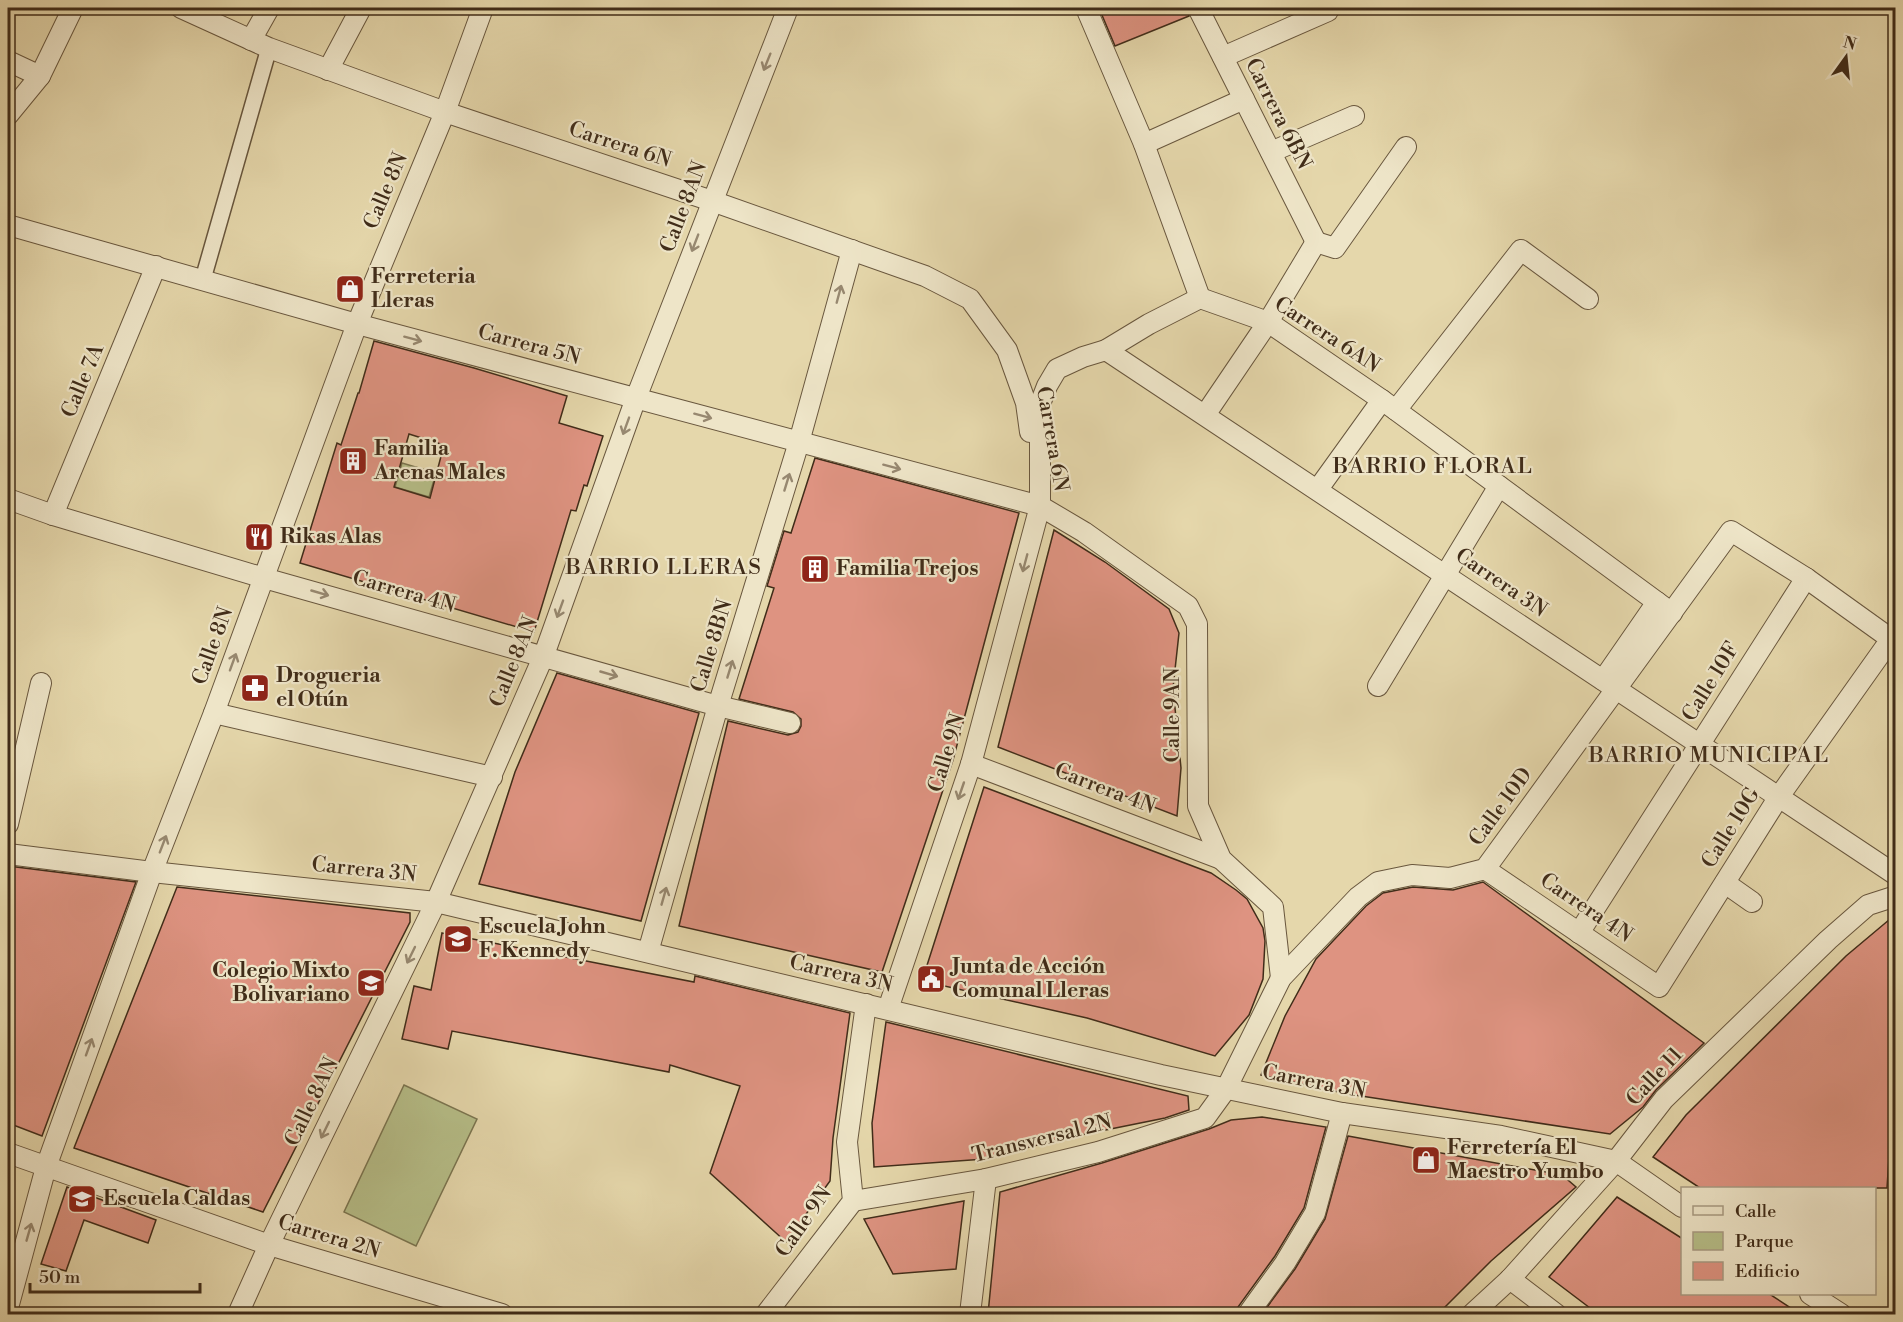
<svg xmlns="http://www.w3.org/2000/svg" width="1903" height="1322" font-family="'Libre Bodoni',serif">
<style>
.green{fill:#b6be88;stroke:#7b7550;stroke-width:1.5}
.building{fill:#de9381;stroke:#402c19;stroke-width:1.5;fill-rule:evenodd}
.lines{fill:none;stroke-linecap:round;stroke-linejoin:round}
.pedestrian-casing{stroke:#69573e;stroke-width:18}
.minor-casing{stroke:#69573e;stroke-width:22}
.pedestrian{stroke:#eee5c8;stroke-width:15}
.minor{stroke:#eee5c8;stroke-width:20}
.rail{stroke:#402c19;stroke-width:4.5;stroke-dasharray:10 10;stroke-linecap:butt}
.oneway{stroke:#978870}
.labels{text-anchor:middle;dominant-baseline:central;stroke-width:4.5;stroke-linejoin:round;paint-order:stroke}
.street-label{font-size:21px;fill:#402c19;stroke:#eee5c8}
.poi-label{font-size:21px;font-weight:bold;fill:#402c19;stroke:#eee5c8;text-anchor:start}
.neighbourhood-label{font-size:22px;letter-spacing:1.5px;fill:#402c19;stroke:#eee5c8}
</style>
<rect width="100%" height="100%" fill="#e5d7ab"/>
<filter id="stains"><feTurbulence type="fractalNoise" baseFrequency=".00333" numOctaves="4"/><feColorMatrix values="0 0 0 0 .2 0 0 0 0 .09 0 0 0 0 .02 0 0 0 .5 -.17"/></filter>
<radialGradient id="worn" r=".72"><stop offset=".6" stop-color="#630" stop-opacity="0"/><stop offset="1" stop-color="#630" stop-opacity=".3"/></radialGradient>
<g class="green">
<path d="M402,463L436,473L429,497L395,487Z"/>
<path d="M404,1085L477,1119L416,1246L344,1212Z"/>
</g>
<g class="building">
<path d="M1099,8H1186L1189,16L1115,46Z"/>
<path d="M374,341L474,368L567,396L559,423L603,436L587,486L584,485L576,511L571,510L534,632L300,563L337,443L341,445L358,393H359ZM409,434L444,445L430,498L394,487Z"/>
<path d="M815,458L1019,513L953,760L882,972L679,926L728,721L788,735L798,732L801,726V719L793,712L739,699L774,588L767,586L784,531L791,533Z"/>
<path d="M1054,530L1105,562L1169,609L1179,633L1173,688L1181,768L1177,816L998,747Z"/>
<path d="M557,673L699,713L641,921L479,884L515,772Z"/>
<path d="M984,787L1211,873L1236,890L1247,899L1263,928L1265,941L1263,979L1249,1015L1215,1056L1087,1018L922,981Z"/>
<path d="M8,866L136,882L42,1136L8,1123Z"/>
<path d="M1483,882L1704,1043L1656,1090L1643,1107L1610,1134L1348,1094L1261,1075L1285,1016L1316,959L1366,906L1383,893L1413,887L1453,890Z"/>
<path d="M177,887L410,913V922L263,1212L74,1148Z"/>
<path d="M1896,914V1051L1887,1188H1700L1653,1157L1686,1115L1846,956Z"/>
<path d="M442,933L694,982L695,976L850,1013L833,1138L830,1181L786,1242L710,1173L740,1086L670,1065L669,1072L452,1031L448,1049L402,1039L414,986L431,990Z"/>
<path d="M886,1022L1188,1096L1189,1110L1165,1118L1056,1140L985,1159L874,1167L872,1123Z"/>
<path d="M1262,1117L1326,1127L1304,1208L1275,1256L1238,1307L1236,1314H988L1000,1192L1102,1163L1209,1129L1231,1120Z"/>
<path d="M1348,1136L1562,1175L1576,1187L1491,1261L1438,1314H1262L1295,1269L1325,1219Z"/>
<path d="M67,1187L156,1220L148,1243L84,1220L66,1271L41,1264Z"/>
<path d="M1617,1197L1683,1239V1293H1768L1800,1314H1598L1549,1277Z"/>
<path d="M964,1201L956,1269L893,1274L864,1219Z"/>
</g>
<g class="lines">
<g class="pedestrian-casing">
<path id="pedestrian" d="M203,279L269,48"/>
</g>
<g class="minor-casing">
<g id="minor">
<path d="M181,8L269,48L445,112L712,201L925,276L970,299L1007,350L1026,403L1030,432"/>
<path d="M1086,8L1144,144L1200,298"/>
<path d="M1198,8L1316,242"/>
<path d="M251,40L269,8"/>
<path d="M1223,57L1328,11"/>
<path d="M8,61L40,76"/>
<path d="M328,70L361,8"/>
<path d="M8,115L40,76L73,8"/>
<path d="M1144,144L1244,99"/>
<path d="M1271,152L1354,116"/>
<path d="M8,225L357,324L1040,506L1084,532L1188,606L1197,624L1198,806L1221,859L1273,907L1281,978"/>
<path d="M1316,242L1335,248L1406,147"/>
<path d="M1200,298L1268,322L1382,400L1672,613"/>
<path d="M1106,350L1149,324L1200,298"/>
<path d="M1396,410L1521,250L1588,299"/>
<path d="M1205,415L1268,322L1316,242"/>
<path d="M1318,489L1382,400"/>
<path d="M8,499L53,515L264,578L718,706L790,723"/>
<path d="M53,515L156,266"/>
<path d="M1603,680L1657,602"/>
<path d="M1378,686L1499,486"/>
<path d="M214,713L492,777"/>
<path d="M971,764L1221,859"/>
<path d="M8,824L41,683"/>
<path d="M8,854L152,872L436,902L1161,1075L1342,1113L1501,1136L1616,1161L1682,1207"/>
<path d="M1725,883L1752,902"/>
<path d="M1579,933L1806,578"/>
<path d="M648,952L718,706L799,442L852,250"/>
<path d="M888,1009L971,764L1040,506V404L1047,386L1057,369L1083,357L1106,350L1896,875"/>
<path d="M8,1153L269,1245L502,1314"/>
<path d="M853,1201L986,1179L1098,1152L1205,1118L1226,1089L1281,978L1358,897L1378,882L1412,875L1450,878L1485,869L1731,531L1806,578L1891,639L1778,798L1659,987L1485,869"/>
<path d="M1510,1279L1556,1314"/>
<path d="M1810,1294L1841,1314"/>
<path d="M8,1308L46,1167L152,872L214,713L357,324L445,112L483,8"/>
<path d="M238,1314L269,1245L436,902L544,655L636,398L788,8"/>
<path d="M766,1314L853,1201L847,1142L866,1004"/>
<path d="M970,1314L986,1179"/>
<path d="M1248,1314L1285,1263L1315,1213L1342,1113"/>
<path d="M1472,1314L1510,1279L1616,1161L1664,1099L1828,940L1868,905L1896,896"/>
</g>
</g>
<use href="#pedestrian" class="pedestrian"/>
<use href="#minor" class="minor"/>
<path class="rail" d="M1893,1314L1896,1284"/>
</g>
<defs><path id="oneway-shaft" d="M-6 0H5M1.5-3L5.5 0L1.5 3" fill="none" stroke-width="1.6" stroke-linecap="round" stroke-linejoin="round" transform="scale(1.5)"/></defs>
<g class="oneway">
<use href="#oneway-shaft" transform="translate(767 62) rotate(112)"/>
<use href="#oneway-shaft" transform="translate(695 243) rotate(111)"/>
<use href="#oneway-shaft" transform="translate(839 294) rotate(-75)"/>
<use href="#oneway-shaft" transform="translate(413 339) rotate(15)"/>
<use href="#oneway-shaft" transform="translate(703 416) rotate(15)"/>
<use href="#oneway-shaft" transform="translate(626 426) rotate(110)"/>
<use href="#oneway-shaft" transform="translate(892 467) rotate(15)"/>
<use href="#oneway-shaft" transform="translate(787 482) rotate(-73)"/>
<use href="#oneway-shaft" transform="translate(1025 563) rotate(105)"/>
<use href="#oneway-shaft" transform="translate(320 593) rotate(16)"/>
<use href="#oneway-shaft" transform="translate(560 609) rotate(110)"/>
<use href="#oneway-shaft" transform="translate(233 662) rotate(-70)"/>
<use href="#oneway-shaft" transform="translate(730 669) rotate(-73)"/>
<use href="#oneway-shaft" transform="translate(609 674) rotate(16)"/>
<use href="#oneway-shaft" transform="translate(961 791) rotate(109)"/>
<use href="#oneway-shaft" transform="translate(163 844) rotate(-69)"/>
<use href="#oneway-shaft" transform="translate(664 896) rotate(-74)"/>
<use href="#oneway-shaft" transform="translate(411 955) rotate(116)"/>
<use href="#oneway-shaft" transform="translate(89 1047) rotate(-70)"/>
<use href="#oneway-shaft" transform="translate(325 1130) rotate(116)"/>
<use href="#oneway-shaft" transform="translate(29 1232) rotate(-74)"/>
</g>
<defs>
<g id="shop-square" transform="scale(1.5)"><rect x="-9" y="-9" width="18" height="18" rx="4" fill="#8f2418" stroke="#eee5c8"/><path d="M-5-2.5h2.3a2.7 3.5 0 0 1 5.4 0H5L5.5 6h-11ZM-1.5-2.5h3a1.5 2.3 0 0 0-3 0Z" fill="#fff"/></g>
<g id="building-square" transform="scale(1.5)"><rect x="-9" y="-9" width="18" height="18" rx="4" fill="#8f2418" stroke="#eee5c8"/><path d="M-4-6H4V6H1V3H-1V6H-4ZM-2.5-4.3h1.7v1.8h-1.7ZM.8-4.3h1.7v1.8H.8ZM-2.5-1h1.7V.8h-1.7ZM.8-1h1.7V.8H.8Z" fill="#fff"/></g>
<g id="restaurant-square" transform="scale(1.5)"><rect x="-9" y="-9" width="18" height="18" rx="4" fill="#8f2418" stroke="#eee5c8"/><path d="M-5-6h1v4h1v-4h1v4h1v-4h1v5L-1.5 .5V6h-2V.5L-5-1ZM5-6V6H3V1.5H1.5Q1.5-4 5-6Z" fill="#fff"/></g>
<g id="pharmacy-square" transform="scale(1.5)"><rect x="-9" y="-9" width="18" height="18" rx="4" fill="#8f2418" stroke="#eee5c8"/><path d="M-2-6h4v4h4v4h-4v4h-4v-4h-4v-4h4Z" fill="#fff"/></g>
<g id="school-square" transform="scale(1.5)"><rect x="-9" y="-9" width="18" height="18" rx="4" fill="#8f2418" stroke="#eee5c8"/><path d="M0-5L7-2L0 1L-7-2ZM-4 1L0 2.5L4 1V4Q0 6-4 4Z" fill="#fff"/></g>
<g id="civic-square" transform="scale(1.5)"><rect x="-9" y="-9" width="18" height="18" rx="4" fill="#8f2418" stroke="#eee5c8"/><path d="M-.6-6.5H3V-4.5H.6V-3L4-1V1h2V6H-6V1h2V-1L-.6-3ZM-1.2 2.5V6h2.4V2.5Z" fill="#fff"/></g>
</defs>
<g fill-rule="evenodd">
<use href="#shop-square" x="350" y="289"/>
<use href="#building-square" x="353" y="461"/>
<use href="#restaurant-square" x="259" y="537"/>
<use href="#building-square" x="815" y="569"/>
<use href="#pharmacy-square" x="255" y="688"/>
<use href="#school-square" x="458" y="939"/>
<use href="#civic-square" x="931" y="979"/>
<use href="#school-square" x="371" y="983"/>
<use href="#shop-square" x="1426" y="1160"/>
<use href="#school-square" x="82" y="1199"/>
</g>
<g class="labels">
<g class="street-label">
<text transform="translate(1278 114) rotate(63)">Carrera 6BN</text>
<text transform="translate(620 145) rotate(18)">Carrera 6N</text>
<text transform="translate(386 191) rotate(-67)">Calle 8N</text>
<text transform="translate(684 207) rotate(-69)">Calle 8AN</text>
<text transform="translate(1327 335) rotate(33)">Carrera 6AN</text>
<text transform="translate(529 345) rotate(15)">Carrera 5N</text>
<text transform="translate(83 381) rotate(-67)">Calle 7A</text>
<text transform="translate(1052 439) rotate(80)">Carrera 6N</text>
<text transform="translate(1501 583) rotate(34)">Carrera 3N</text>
<text transform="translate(404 592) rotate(16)">Carrera 4N</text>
<text transform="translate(213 646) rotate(-70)">Calle 8N</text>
<text transform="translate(712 646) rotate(-73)">Calle 8BN</text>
<text transform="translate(514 662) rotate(-68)">Calle 8AN</text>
<text transform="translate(1711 682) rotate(-58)">Calle 10F</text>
<text transform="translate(1173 715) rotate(-90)">Calle 9AN</text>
<text transform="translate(947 753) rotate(-73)">Calle 9N</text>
<text transform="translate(1105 789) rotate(21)">Carrera 4N</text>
<text transform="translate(1501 807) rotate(-54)">Calle 10D</text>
<text transform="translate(1731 828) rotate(-58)">Calle 10G</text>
<text transform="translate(364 870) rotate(6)">Carrera 3N</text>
<text transform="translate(1586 908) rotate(34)">Carrera 4N</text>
<text transform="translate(841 974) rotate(13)">Carrera 3N</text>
<text transform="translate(1655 1077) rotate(-47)">Calle 11</text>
<text transform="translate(1314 1082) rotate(11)">Carrera 3N</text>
<text transform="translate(312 1102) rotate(-64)">Calle 8AN</text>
<text transform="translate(1042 1139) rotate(-14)">Transversal 2N</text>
<text transform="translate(804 1222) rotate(-55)">Calle 9N</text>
<text transform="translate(329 1237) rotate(17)">Carrera 2N</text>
</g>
<g class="poi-label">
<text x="371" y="277">Ferreteria<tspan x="371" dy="24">Lleras</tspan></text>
<text x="374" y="449">Familia<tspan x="374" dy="24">Arenas Males</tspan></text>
<text x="280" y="537">Rikas Alas</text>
<text x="836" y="569">Familia Trejos</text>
<text x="276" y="676">Drogueria<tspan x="276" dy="24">el Otún</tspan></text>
<text x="479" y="927">Escuela John<tspan x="479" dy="24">F. Kennedy</tspan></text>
<text x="952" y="967">Junta de Acción<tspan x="952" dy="24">Comunal Lleras</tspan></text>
<text x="350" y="971" text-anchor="end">Colegio Mixto<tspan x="350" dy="24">Bolivariano</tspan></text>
<text x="1447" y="1148">Ferretería El<tspan x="1447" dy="24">Maestro Yumbo</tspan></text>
<text x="103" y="1199">Escuela Caldas</text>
</g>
<g class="neighbourhood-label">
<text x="1433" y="466">BARRIO FLORAL</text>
<text x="664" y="567">BARRIO LLERAS</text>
<text x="1709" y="755">BARRIO MUNICIPAL</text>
</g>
</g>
<rect width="1903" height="1322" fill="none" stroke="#e5d7ab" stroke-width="30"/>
<rect x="9" y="9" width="1885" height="1304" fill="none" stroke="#402c19" stroke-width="3"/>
<rect x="15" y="15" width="1873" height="1292" fill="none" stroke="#402c19" stroke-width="1.5"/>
<rect x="1681" y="1187" width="195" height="108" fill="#eee5c8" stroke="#a89b82" stroke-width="1.5"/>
<rect x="1693" y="1206" width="30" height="9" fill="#eee5c8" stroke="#a89b82" stroke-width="1.5"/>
<text x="1735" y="1217" font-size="18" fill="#402c19">Calle</text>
<rect x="1693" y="1232" width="30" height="18" fill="#b6be88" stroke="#a89b82" stroke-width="1.5"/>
<text x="1735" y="1247" font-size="18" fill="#402c19">Parque</text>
<rect x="1693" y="1262" width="30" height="18" fill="#de9381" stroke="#a89b82" stroke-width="1.5"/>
<text x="1735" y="1277" font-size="18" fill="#402c19">Edificio</text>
<g transform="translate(1846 57) rotate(15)" stroke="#eee5c8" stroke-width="4.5" paint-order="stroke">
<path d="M0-4.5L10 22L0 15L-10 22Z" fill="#402c19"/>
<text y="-9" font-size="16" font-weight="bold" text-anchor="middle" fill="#402c19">N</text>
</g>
<path d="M30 1283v9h170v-9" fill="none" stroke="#402c19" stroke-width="3"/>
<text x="39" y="1283" font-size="18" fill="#402c19" stroke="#eee5c8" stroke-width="4.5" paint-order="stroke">50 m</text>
<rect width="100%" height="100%" filter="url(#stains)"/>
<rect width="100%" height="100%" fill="url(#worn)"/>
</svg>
